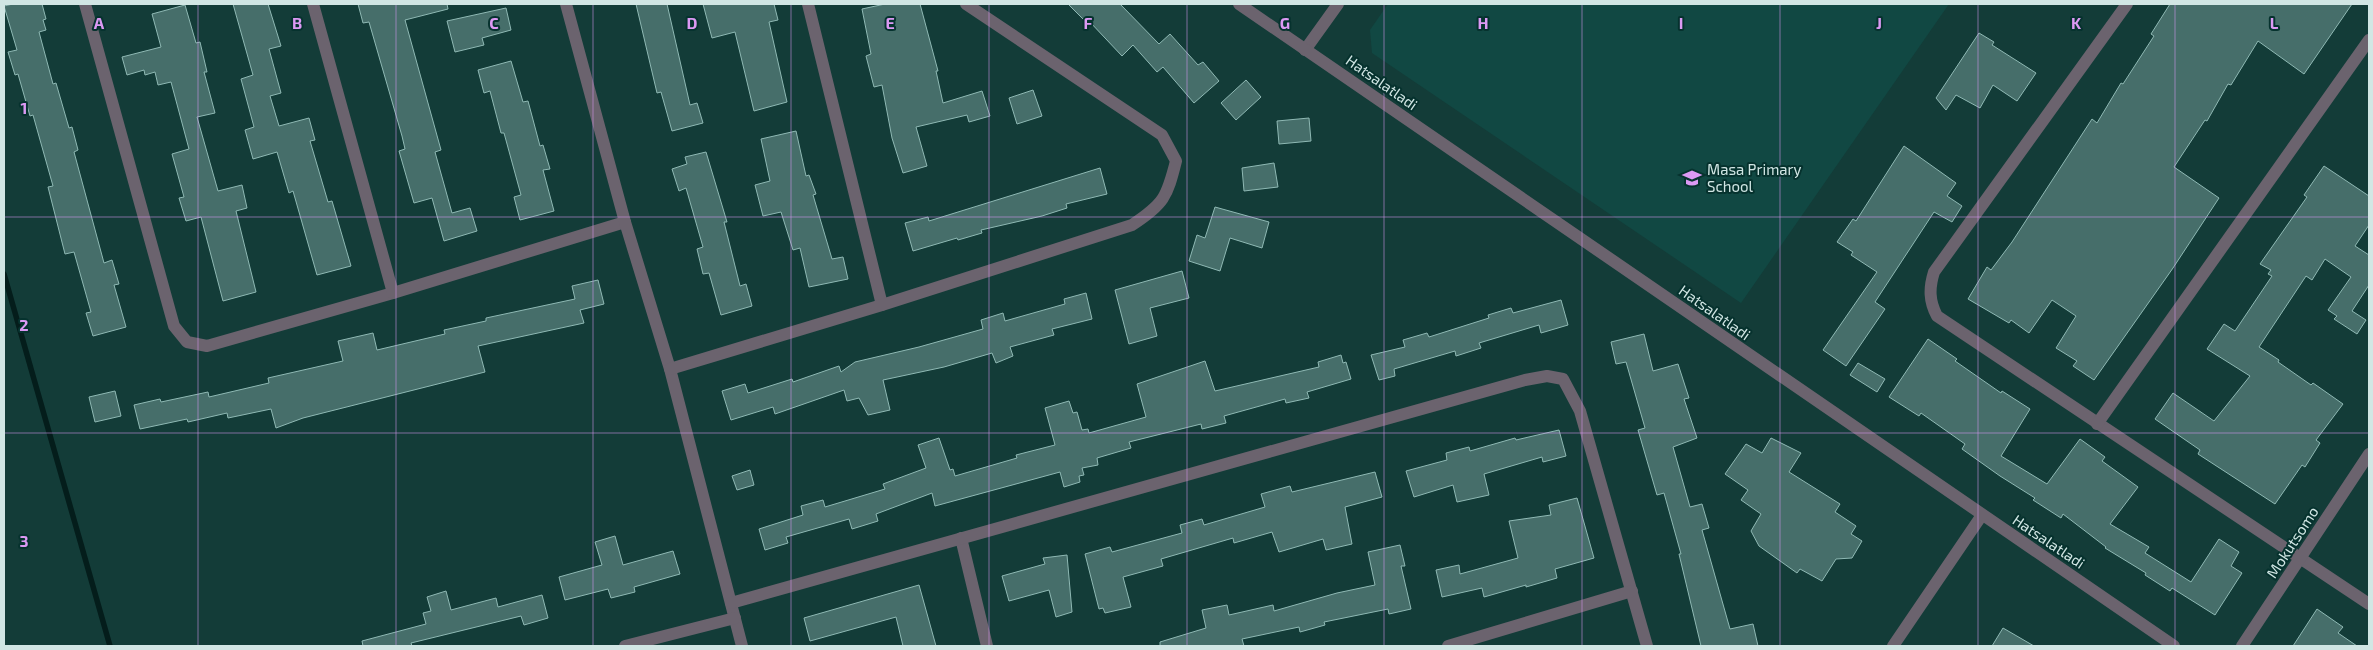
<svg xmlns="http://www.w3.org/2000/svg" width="2373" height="650" font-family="'Exo 2',sans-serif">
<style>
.built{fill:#114843}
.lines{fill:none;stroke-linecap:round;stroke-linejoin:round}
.stream{stroke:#041d1b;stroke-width:5.5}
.building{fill:#466e6a;stroke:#8fb9b4}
.minor{stroke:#6b636e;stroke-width:12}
.tertiary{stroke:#6b636e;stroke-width:12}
.grid{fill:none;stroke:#dc99f4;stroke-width:1;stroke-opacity:0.55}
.labels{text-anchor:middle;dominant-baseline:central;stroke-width:4;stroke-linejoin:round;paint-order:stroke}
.street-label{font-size:15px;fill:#d1e6e4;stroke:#06322e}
.poi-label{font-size:15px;fill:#d1e6e4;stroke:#06322e;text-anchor:start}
.grid-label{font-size:16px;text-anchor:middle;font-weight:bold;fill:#dc99f4;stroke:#06322e;stroke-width:4;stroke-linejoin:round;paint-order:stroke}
</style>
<rect width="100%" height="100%" fill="#133c38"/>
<path class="built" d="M1388,4H1949L1741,303L1372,53L1370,30Z"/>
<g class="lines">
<path class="stream" d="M4,274L110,646"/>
</g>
<g class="building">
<path d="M13,4H42L46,19L43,20L46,30L39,32L53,84L56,83L69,128L72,127L78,150L74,152L104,263L112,260L119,284L114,285L126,327L93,336L86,313L91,312L74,252L65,254L48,187L53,186L33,115L30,116L18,74L15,75L8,52L17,50L4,6Z"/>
<path d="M233,4H268L281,46L269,49L281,93L270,96L279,126L309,118L315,140L310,141L328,202L332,201L351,266L317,275L293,191L289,193L277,152L253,159L245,130L254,127L241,79L253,75Z"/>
<path d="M358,4H447L448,9L405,20L441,150L435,152L452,213L470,208L477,231L444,241L432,198L414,203L399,151L405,149L402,136L369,22L363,23Z"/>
<path d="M636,4H667L690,105L697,103L703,123L672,131L661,92L657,93Z"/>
<path d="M703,4H774L778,20L769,22L787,102L754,111L735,32L712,38Z"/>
<path d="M885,4H920L938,71H936L943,103L982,91L990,116L969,122L967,115L916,127L927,166L903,173L892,138L882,85L874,87L866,56L871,54L862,9Z"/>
<path d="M1068,4H1120L1159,44L1170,34L1198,65L1203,62L1219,81L1194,103L1163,67L1157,72L1133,45L1122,56L1089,21L1087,23Z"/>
<path d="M2170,4H2352L2304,74L2258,41L2231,85L2228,84L2207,121L2205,120L2174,167L2219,198L2173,268L2094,380L2073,366L2077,361L2056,348L2076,316L2052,300L2029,333L2011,320L2009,323L1968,299L1987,267L1991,270L2012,242L2092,119L2097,123L2121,83L2123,84L2154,36L2151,34Z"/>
<path d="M185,5L196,43L200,42L207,72H204L215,113L197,117L218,191L242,185L247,208L236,211L256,292L223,301L201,217L186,221L179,198L184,197L172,154L189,149L171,82L158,85L155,72L145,75L144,70L127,75L122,57L161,47L152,14Z"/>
<path d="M506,8L511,30L482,38L484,45L455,52L447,21Z"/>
<path d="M1979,33L1994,42L1992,45L2036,73L2017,101L1993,85L1980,108L1956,95L1946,110L1936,98Z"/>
<path d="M511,61L523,102L528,101L540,146L543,145L550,169L543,170L554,211L520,220L514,197L521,195L504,133H501L490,91L484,93L478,70Z"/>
<path d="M1246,80L1261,97L1236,120L1221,103Z"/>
<path d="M1033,90L1042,116L1017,124L1009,98Z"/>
<path d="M1309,118L1311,141L1279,144L1277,121Z"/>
<path d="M796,131L806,176L809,175L816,194L813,195L832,259L843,257L848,279L809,287L800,248L793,250L781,212L763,216L755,185L770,181L761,139Z"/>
<path d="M1904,146L1956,183L1947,196L1962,206L1952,222L1934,212L1875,302L1885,309L1846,366L1823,350L1877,272L1851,255L1853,252L1837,242L1853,219L1856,221Z"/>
<path d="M706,152L727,222H724L740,286L746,284L752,306L721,315L709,273L703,274L697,249L703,247L686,188L679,191L672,169L687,164L685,157Z"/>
<path d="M1274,163L1278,187L1244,191L1242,168Z"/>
<path d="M2324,166L2369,196V225L2355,246L2369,255V285L2352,311L2366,320L2357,334L2334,319L2337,316L2328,310L2351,277L2325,259L2312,280L2306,276L2259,347L2279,360L2278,362L2311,385L2313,383L2343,404L2316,440L2320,443L2305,467L2302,465L2275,504L2198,454L2200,450L2155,419L2173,393L2214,421L2250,376L2207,349L2224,324L2235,331L2272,276L2268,274L2271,270L2260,264L2307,197L2304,195Z"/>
<path d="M1100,168L1107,194L1066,204L1067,208L1042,216L981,230L982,233L958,240L957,238L913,251L905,223L928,217L929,221Z"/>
<path d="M1215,207L1269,222L1262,248L1230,238L1220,271L1189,261L1197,235L1205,238Z"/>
<path d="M1182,271L1189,298L1150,308L1157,336L1129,344L1115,290Z"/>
<path d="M598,280L604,304L580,310L584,323L478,346L485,372L303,418L276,428L271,409L228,418L227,413L188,422L187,419L140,429L134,405L160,399L161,402L208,392L209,397L269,383L268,378L343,361L338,341L373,333L377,350L445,334L444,330L486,321V318L575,299L572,286Z"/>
<path d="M1086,293L1092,319L1052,329L1054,335L1010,347L1013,356L996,363L992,353L944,367L883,380L890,410L868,415L859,398L847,401L844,390L775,414L773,407L731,420L722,391L745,384L748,393L792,379L793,382L839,366L841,372L855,362L919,347L983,329L981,320L1003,313L1005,321L1065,304L1064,299Z"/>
<path d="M1561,300L1568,325L1541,333L1539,325L1479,343L1481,348L1456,356L1455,351L1394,369L1395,376L1379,380L1371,355L1405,347L1403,340L1427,333L1429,337L1489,318L1488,315L1511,308L1513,313Z"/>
<path d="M1644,334L1653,371L1678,364L1689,398L1684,399L1697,438L1673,447L1690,507L1702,504L1709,528L1702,530L1730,629L1753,624L1758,646H1701L1679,554H1681L1664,493L1657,495L1638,430L1645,428L1626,362L1616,364L1611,342Z"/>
<path d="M1928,339L1957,359L1955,361L2001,393L2002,391L2030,409L2001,456L2047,484L2080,439L2105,457L2102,461L2138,487L2110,524L2149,547L2145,553L2191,582L2219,539L2239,552L2231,566L2242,573L2215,615L2172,588L2170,591L2145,575L2146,573L2105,548L2106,547L2063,514L2061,518L2033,500L2035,498L2000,476L1962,449L1965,444L1921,413L1919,416L1889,397Z"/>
<path d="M1341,355L1343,363L1346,362L1351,379L1307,392L1309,398L1286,403L1285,399L1224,416L1226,423L1202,429L1201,424L1129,442L1131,448L1097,458L1098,465L1082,468L1084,475L1079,476L1080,482L1064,487L1060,472L935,506L932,493L876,514L878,521L852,529L849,519L786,537L788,543L765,550L759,529L803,515L801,506L823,500L825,507L885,489L883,484L926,468L918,445L939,438L950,470L953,469L955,476L1017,458L1016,455L1055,445L1045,408L1069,401L1073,413L1077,412L1082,430L1088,429L1089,433L1146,417L1137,384L1205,361L1215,391L1319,367L1318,362Z"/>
<path d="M1858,363L1885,379L1877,392L1850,375Z"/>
<path d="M115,391L121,416L95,422L89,397Z"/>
<path d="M1559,430L1566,456L1543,462L1542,457L1484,474L1489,495L1457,502L1453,485L1414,497L1406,471L1447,460L1446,453L1469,447L1470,451L1515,438L1516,440Z"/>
<path d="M1771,438L1801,453L1789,472L1840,504L1835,512L1856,526L1851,534L1862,541L1852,558L1836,559L1822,581L1800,569L1797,573L1759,546L1751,531L1761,514L1741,500L1748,490L1725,474L1746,444L1762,453Z"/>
<path d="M750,470L754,485L737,490L732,476Z"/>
<path d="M1375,472L1382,497L1345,507L1352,544L1326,550L1323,539L1279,552L1272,532L1234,543L1233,538L1161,559L1163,566L1123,577L1131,607L1105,613L1103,608L1099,609L1085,554L1110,547L1112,552L1182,533L1180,525L1202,519L1204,525L1265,507L1261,494L1290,486L1292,492Z"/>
<path d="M1577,498L1594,558L1555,569L1557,578L1526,587V585L1484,597L1482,588L1442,597L1436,570L1459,565L1460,574L1518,558L1509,521L1551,515L1549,505Z"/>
<path d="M615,536L623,565L673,551L680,574L634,587L635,592L611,598L608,589L565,600L559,577L602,565L595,542Z"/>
<path d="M1400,545L1405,566H1401L1411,609L1389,614L1388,609L1324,622L1325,625L1300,632L1299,627L1242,639L1244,646H1160V642L1206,628L1202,610L1227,605L1229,615L1273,605L1274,611L1337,593L1375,585L1368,552Z"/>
<path d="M1067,555L1072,612L1056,617L1049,590L1009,601L1002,576L1045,564L1043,558Z"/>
<path d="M919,585L936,646H903L896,617L810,641L804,618Z"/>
<path d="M446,591L451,610L496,598L498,607L542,595L548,618L524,625L521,616L411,643L412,646H363L362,641L426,624L423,613L431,611L427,597Z"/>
<path d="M2317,609L2343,627L2338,633L2357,646H2293Z"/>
<path d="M2003,628L2034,646H1992Z"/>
</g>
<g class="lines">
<g class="minor">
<path d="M85,4L174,326L187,342L207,346L393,293L625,222"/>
<path d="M313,4L393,293"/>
<path d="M566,4L625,222L670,369L742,646"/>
<path d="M808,4L882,305"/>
<path d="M2127,4L1934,272C1929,288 1929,301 1937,316L2369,604"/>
<path d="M1305,50L1338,4"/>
<path d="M670,369L882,305L1132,225C1164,204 1167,197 1176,161L1162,135L966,4"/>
<path d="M2097,424L2369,40"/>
<path d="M961,538L987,646"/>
<path d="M731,603L1525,380L1547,376L1563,379L1580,411L1647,646"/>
<path d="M625,646L735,618"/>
<path d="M1448,646L1632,591"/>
<path d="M1893,646L1982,515"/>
<path d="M2242,646L2369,454"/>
</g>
<path class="tertiary" d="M1239,4L2174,646"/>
</g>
<path class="grid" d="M198,4V646M396,4V646M593,4V646M791,4V646M989,4V646M1187,4V646M1384,4V646M1582,4V646M1780,4V646M1978,4V646M2175,4V646M4,217H2369M4,433H2369"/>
<defs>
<g id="school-bare" transform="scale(1.5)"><path d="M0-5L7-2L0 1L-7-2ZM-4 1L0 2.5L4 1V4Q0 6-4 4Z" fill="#dc99f4" stroke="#06322e" stroke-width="2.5" paint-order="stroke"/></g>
</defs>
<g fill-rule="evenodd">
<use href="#school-bare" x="1692" y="178"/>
</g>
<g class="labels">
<g class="street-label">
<text transform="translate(1382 82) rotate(35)">Hatsalatladi</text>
<text transform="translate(1715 312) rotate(35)">Hatsalatladi</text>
<text transform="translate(2049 541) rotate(34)">Hatsalatladi</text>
<text transform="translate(2292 542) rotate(-57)">Mokutsomo</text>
</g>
<g class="poi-label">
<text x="1707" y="169">Masa Primary<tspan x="1707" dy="17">School</tspan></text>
</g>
</g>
<g class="grid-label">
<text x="99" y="29">A</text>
<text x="297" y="29">B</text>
<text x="494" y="29">C</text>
<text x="692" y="29">D</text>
<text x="890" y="29">E</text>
<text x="1088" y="29">F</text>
<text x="1285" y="29">G</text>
<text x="1483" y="29">H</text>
<text x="1681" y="29">I</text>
<text x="1879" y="29">J</text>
<text x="2076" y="29">K</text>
<text x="2274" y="29">L</text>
<text x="24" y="114">1</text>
<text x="24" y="331">2</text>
<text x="24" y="547">3</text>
</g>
<rect width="2373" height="650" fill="none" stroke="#d1e6e4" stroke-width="10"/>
</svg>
